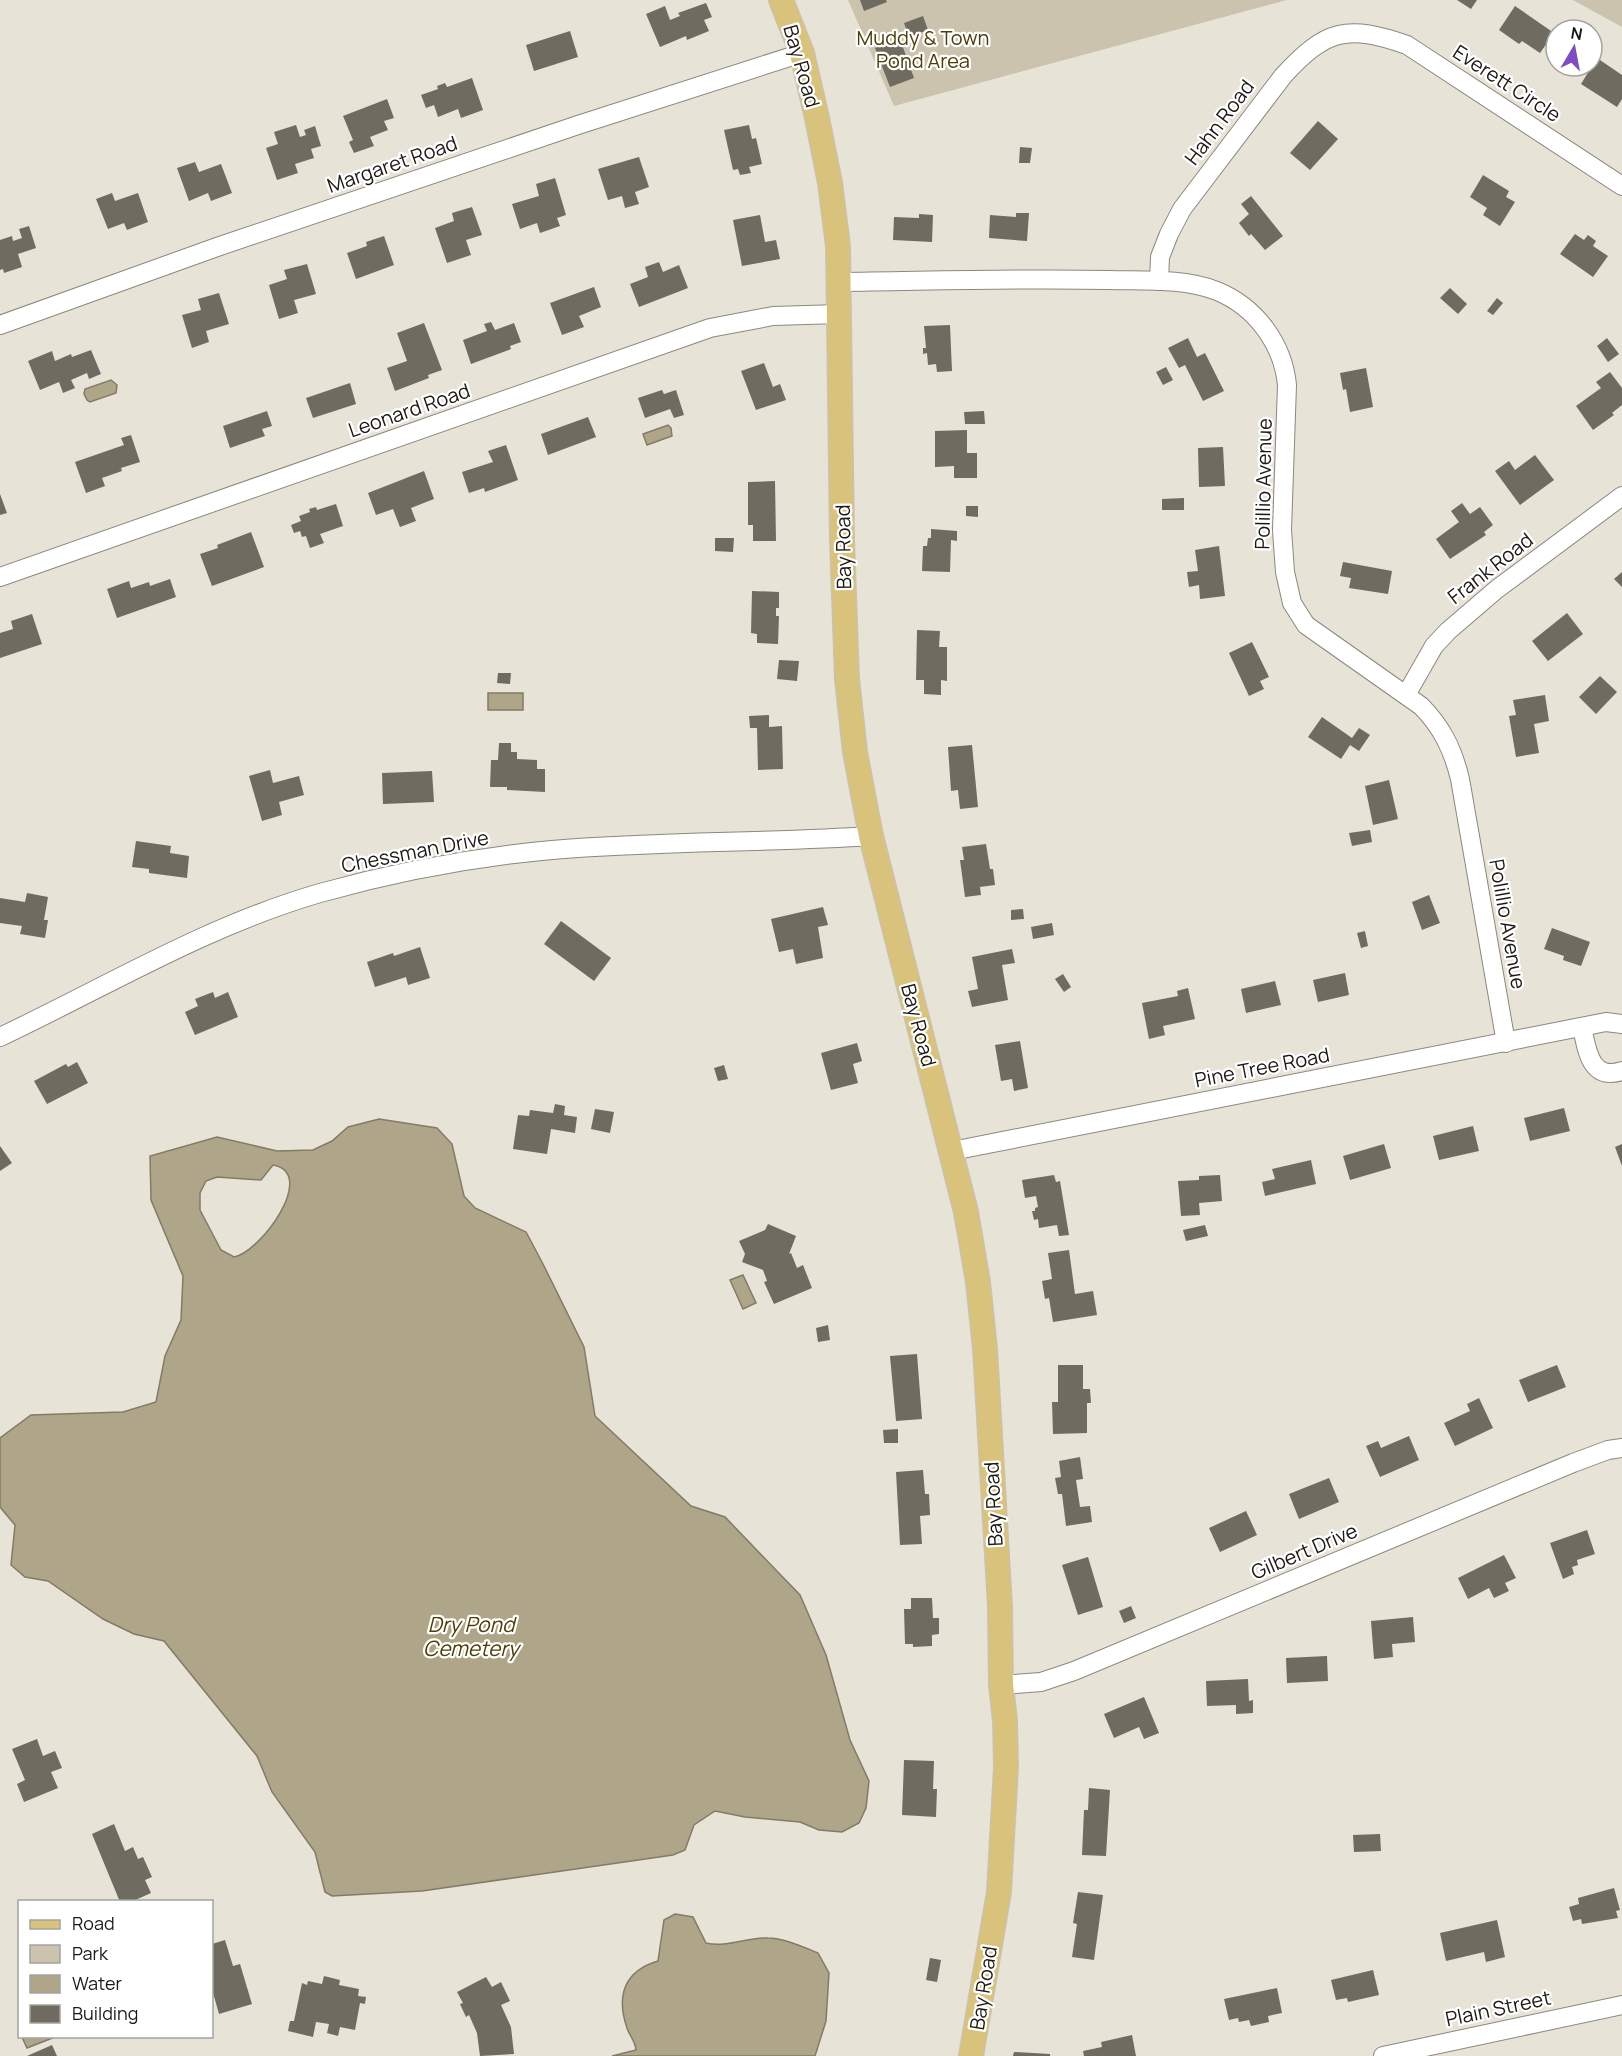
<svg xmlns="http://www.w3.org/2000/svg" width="1622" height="2056" font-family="Manrope,sans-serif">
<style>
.green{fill:#cbc3ad}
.water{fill:#afa589;stroke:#837b66;stroke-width:1.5;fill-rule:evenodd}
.building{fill:#6f6b60}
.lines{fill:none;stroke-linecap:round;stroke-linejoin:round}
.minor-casing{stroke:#8c887d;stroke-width:20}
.major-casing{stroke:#c4c3c2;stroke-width:26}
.minor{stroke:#fff;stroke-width:18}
.major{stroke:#d8c27c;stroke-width:24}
.labels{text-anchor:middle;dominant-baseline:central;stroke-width:4.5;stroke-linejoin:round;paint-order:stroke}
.park-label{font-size:20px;fill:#4e3d07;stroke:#fff}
.street-label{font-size:20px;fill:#1b1915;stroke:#fff}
.water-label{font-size:21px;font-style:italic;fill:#4e3d06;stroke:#fff}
</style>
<rect width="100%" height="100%" fill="#e8e3d7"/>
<g class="green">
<path d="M848,0H1287L894,106Z"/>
<path d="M1573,0H1622V27Z"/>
</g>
<g class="water">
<path d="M111,380L117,385L116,393L90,402L87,400L84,394L85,389Z"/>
<path d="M668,425L671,428L672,436L647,445L643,434Z"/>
<rect x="488" y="693" width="35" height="17"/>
<path d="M379,1119L437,1128L452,1144L464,1196L475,1208L526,1232L542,1262L584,1347L595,1416L691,1506L725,1517L800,1595L826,1655L850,1740L869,1781L866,1808L859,1823L842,1832L819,1830L800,1822L745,1817L715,1811L694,1825L685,1850L673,1855L422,1891L332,1896L325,1892L315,1852L272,1792L257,1756L164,1641L134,1634L103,1619L48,1581L25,1577L11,1565L15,1525L0,1507V1438L31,1415L123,1412L156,1402L165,1356L181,1320L183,1276L151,1200L150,1156L217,1137L277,1151L313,1150L332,1141L348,1127ZM273,1165C318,1173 261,1252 234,1257L221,1250L200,1210V1193L206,1181L217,1177L261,1180Z"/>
<path d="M743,1275L756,1303L743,1309L730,1280Z"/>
<path d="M675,1914L693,1917L706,1943C727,1948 746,1937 768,1938C784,1938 803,1947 818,1953L829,1973L826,2021L815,2056H612L636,2050C635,2040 630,2037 627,2028C616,1996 624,1971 658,1961L664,1920Z"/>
<path d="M22,2037H55L27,2048Z"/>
</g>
<g class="building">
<path d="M860,0H886L887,2L864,11Z"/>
<path d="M1457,0H1477L1471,9Z"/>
<path d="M706,3L712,17L704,20L709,31L687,40L686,36L660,47L646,14L665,6L670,20L680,16L678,13Z"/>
<path d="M1515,6L1554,33L1540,53L1522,41L1519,44L1499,30Z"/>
<path d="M923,16L928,30L909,37L904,23Z"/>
<path d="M570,31L578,57L534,71L526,45Z"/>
<path d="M900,39L914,78L890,87L875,48Z"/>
<path d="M1597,58L1622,75V99L1617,107L1581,84Z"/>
<path d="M472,78L483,110L461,118L458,109L438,117L434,105L426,108L421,95L438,89L437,86L445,83L447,87Z"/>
<path d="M387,99L394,118L384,121L388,130L370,137L374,146L354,153L349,142L353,140L343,116Z"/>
<path d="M1318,121L1338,139L1310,170L1290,153Z"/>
<path d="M296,125L300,137L306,135L304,130L315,126L321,146L311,149L314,158L295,164L298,173L277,180L266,148L278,144L274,132Z"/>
<path d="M749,125L752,139L756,138L762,164L749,167L751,173L740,175L738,169L733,170L724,130Z"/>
<path d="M1020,147L1032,148L1030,163H1019Z"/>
<path d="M639,157L649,187L635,192L639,204L625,208L622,196L608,200L598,169Z"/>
<path d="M195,162L199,172L221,164L232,193L211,201L208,193L189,201L177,168Z"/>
<path d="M1483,175L1509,191L1506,197L1515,202L1500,226L1483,215L1487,208L1470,197Z"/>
<path d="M555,178L566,215L557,218L560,226L540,233L537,223L520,229L512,204L539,196L536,184Z"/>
<path d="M112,193L115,201L138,193L148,222L127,230L124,223L108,229L96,199Z"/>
<path d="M1251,196L1283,236L1265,250L1251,234L1249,236L1239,223L1249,214L1241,204Z"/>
<path d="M472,207L482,235L466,240L471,255L447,263L435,228L454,221L452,213Z"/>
<path d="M1016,213H1029L1027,241L989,238L990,215L1016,217Z"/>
<path d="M919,214L933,215L932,242L893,240L894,217L919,218Z"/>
<path d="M760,215L765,242L776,240L780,259L742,266L733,220Z"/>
<path d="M29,226L36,248L18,254L22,267L4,273L3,269L0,270V240L12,236L13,241L22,238L19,229Z"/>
<path d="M1575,234L1584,240L1588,235L1596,241L1593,246L1608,256L1593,277L1560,254Z"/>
<path d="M384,236L394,265L356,279L347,253L367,246L366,242Z"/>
<path d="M659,262L663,272L679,265L688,288L639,307L630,284L648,277L645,267Z"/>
<path d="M307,264L316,294L294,300L298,313L279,319L269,285L287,279L284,270Z"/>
<path d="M594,287L601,307L579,316L584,327L562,335L550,303Z"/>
<path d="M1450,288L1467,304L1458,314L1440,298Z"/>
<path d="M219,293L229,324L206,331L209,342L192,348L182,315L201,310L198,299Z"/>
<path d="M1497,298L1503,303L1493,315L1487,311Z"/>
<path d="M491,322L495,330L514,323L521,342L510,346L511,349L471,364L463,340L487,331L484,324Z"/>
<path d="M424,323L442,370L428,375L429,378L395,391L387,368L407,361L397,333Z"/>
<path d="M950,325L952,371L937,372L936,364L928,365L927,353L923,354V348H926L924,326Z"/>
<path d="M1188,338L1197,357L1205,353L1224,391L1203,401L1185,365L1179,368L1168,348Z"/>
<path d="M1607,338L1619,354L1608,362L1597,346Z"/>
<path d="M91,350L101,374L89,379L87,373L71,380L75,388L63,393L59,382L40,390L28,361L52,351L55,361L71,354L72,357Z"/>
<path d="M764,363L773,387L780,384L786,400L756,410L741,371Z"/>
<path d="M1166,367L1173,380L1163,385L1156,372Z"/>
<path d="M1366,368L1373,407L1350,412L1346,389L1343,390L1340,373Z"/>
<path d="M1610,372L1622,388V405L1612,413L1614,415L1593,430L1576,406L1601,388L1596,382Z"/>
<path d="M350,383L356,404L313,418L306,398Z"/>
<path d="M662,390L664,394L676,390L684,415L674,418L670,409L645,418L638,398Z"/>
<path d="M267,411L272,426L262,429L265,436L230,448L223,426Z"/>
<path d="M984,411L985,424H965L964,412Z"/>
<path d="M588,417L596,437L548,455L541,434Z"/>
<path d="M967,430V453H977V478H954V466L935,467V431Z"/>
<path d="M131,435L140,462L121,468L122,471L102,478L105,486L86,493L75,462L124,445L121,438Z"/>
<path d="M506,445L518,480L485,492L484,488L469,493L462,472L493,462L488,451Z"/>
<path d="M1223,447L1225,486L1199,487L1198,448Z"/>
<path d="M1535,455L1554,480L1520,505L1495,471L1509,461L1515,470Z"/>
<path d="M424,471L434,499L411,508L416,521L400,527L393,509L376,515L368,493Z"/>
<path d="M775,481L776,541H753V525H748V482Z"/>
<path d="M0,494L7,513L0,515Z"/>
<path d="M1184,498V510H1162V499Z"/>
<path d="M1462,503L1470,514L1480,507L1493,525L1484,532L1486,535L1450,559L1436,539L1459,522L1451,511Z"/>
<path d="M336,504L343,526L320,534L324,543L310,548L306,536L302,537L300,531L294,533L291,525L301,521L299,516L310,512L309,509L316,507L317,510Z"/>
<path d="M966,506H978V517L966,516Z"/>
<path d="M931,529L957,531V541L951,540L950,572L922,571L923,546H927L928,538H931Z"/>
<path d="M251,532L264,567L212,586L200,554L218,548L217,545Z"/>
<path d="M715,538H734L733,552L715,551Z"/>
<path d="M1219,546L1225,596L1200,599L1199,585L1189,587L1187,572L1198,571L1195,550Z"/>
<path d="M1343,562L1392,571L1388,594L1349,588L1351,578L1340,576Z"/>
<path d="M1622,572V587L1614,579Z"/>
<path d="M170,579L176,597L117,618L107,589L129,581L131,588L149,582L150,586Z"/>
<path d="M752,591L779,592V608H776V616H779L778,644L757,643V634L751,633Z"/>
<path d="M1567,613L1583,634L1548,661L1532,641Z"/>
<path d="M32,614L42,644L0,658V633L13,629L11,621Z"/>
<path d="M917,630L940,631L939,647H947V681L941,680V695L924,694V680H916Z"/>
<path d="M1252,642L1269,677L1260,681L1264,689L1249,696L1229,653Z"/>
<path d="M779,660L799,661L797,681L777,679Z"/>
<path d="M498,673H511L510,684L497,683Z"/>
<path d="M1600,676L1617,692L1596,714L1579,697Z"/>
<path d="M1545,695L1549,721L1534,724L1539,753L1516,757L1509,716L1516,715L1513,700Z"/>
<path d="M769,715V727L782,726L783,769L758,770L757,728H750L749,716Z"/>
<path d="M1322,717L1352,738L1359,728L1370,735L1359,751L1350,745L1341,759L1308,737Z"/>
<path d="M499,743H511V752H517V759L537,760V769H545V792L507,790V787H490L491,760H498Z"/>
<path d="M972,745L978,807L960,809L958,790L951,791L948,747Z"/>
<path d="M270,770L273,783L299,776L304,795L279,802L282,815L262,821L249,776Z"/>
<path d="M432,771L434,802L383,804L382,773Z"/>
<path d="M1389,780L1398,819L1373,825L1365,786Z"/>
<path d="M1370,830L1372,842L1352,846L1349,833Z"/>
<path d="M136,841L171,846L170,853L189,856L187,878L149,873V869L132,867Z"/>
<path d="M986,844L990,869H993L995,885L980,887L981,895L965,897L960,860H964L962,847Z"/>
<path d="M27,893L48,897L44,920H48L45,938L20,934L22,926L0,923V898L25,902Z"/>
<path d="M1429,895L1440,923L1422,930L1412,902Z"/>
<path d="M823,907L828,925L818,927L823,958L796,964L793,949L779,952L771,919Z"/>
<path d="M1023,909L1024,919L1011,920V910Z"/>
<path d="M561,921L611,958L594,981L544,944Z"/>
<path d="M1052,923L1054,935L1033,939L1031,927Z"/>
<path d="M1552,928L1590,942L1581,966L1563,960L1564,956L1544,949Z"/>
<path d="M1365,931L1368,946L1361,948L1357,933Z"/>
<path d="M420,947L430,978L408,985L406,977L375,987L367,962L393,953L394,956Z"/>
<path d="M1012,949L1015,963L1002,965L1008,1000L972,1007L968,991L978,989L972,957Z"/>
<path d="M1345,973L1349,995L1318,1002L1313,980Z"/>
<path d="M1063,974L1071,987L1064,992L1055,979Z"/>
<path d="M1275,981L1281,1005L1246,1013L1241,989Z"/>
<path d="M1188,988L1195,1019L1163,1026L1165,1035L1149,1039L1142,1003L1178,996L1177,991Z"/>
<path d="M213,992L215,998L228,992L238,1017L195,1035L185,1012L198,1006L195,999Z"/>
<path d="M1020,1041L1028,1088L1014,1091L1012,1079L1001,1081L995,1045Z"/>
<path d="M857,1043L862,1061L853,1064L858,1083L831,1090L821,1053Z"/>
<path d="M77,1062L88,1083L47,1104L34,1081L66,1064L68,1067Z"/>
<path d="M724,1065L728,1079L718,1081L714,1068Z"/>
<path d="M555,1104L565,1106L564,1115L577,1117L575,1133L551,1129L547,1154L513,1149L518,1115L529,1116L530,1110L553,1113Z"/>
<path d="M1564,1108L1570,1131L1530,1141L1524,1118Z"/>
<path d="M595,1109L614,1112L610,1133L591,1129Z"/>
<path d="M1473,1126L1479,1151L1439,1160L1433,1136Z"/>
<path d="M1384,1144L1391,1168L1350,1180L1343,1156Z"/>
<path d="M1622,1144V1166L1615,1147Z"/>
<path d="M0,1146L12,1163L0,1171Z"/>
<path d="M1311,1160L1316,1184L1265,1196L1262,1182L1275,1179L1272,1169Z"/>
<path d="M1054,1175L1056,1182L1060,1181L1069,1235L1059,1236L1057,1225L1039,1228L1038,1219L1034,1220L1032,1211H1035V1208L1038,1207L1036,1196L1025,1198L1022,1180Z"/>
<path d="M1220,1175L1222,1201L1199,1203L1200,1215L1181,1216L1178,1181L1199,1180V1176Z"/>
<path d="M768,1224L796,1236L789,1254L791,1253L797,1268L803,1265L812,1288L774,1304L764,1282L767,1281L763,1270L742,1262L745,1254L739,1241L765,1230Z"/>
<path d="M1205,1225L1208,1236L1186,1241L1183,1230Z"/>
<path d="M1069,1250L1075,1294L1093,1291L1097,1315L1053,1322L1049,1298L1045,1299L1042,1281L1052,1279L1048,1253Z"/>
<path d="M828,1325L830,1340L818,1342L816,1328Z"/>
<path d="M917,1354L922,1419L896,1421L890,1356Z"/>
<path d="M1058,1365H1083V1389H1090L1091,1403H1087V1433L1053,1434L1052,1402H1058Z"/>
<path d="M1557,1365L1566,1387L1528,1402L1519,1380Z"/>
<path d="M1479,1398L1493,1428L1455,1446L1444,1423L1470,1411L1467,1404Z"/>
<path d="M898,1429V1443H884L883,1430Z"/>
<path d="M1409,1436L1419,1460L1380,1477L1366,1446L1378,1441L1381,1448Z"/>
<path d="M1080,1457L1083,1479L1076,1480L1080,1507L1090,1506L1092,1522L1066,1526L1062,1494H1058L1055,1478L1061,1477L1059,1461Z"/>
<path d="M923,1470L925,1494H929L930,1515L920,1516L922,1544L900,1545L896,1472Z"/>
<path d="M1329,1478L1339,1502L1299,1519L1289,1494Z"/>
<path d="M1246,1511L1257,1535L1220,1552L1209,1528Z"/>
<path d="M1587,1530L1595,1554L1577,1560L1578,1565L1572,1567L1574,1574L1563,1579L1550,1543Z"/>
<path d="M1504,1555L1516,1578L1505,1583L1509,1591L1494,1598L1489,1588L1468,1599L1458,1578Z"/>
<path d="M1088,1557L1103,1607L1078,1615L1062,1565Z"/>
<path d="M911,1598H932L933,1618H939V1634L932,1635V1646L913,1647V1644H905L904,1609H911Z"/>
<path d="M1131,1606L1136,1618L1124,1623L1119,1611Z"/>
<path d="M1413,1617L1415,1642L1392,1644L1393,1657L1374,1659L1371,1621Z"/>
<path d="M1327,1656L1328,1681L1287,1683L1286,1658Z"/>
<path d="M1248,1679L1249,1701L1253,1700V1713L1236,1714V1705L1207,1706L1206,1681Z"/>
<path d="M1144,1697L1159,1733L1144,1739L1139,1727L1114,1738L1104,1714Z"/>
<path d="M37,1739L43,1756L55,1751L62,1768L51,1772L58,1788L24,1802L17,1784L25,1780L12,1749Z"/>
<path d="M904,1760L934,1761L933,1789H937L936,1817L902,1815Z"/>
<path d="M1089,1788L1110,1790L1106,1856L1082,1855L1084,1810H1088Z"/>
<path d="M114,1824L125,1851L133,1847L138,1859L143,1857L152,1877L145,1880L151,1893L131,1902H120L92,1834Z"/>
<path d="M1380,1834L1381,1851L1354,1852L1353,1835Z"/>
<path d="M1614,1888L1620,1910L1616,1911L1618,1918L1582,1924L1581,1919L1573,1921L1569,1907L1579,1904L1578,1898Z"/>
<path d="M1078,1892L1103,1895L1094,1960L1072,1957L1077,1924L1073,1923Z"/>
<path d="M1497,1920L1505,1957L1486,1962L1484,1952L1446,1961L1440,1933Z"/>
<path d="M225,1940L233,1966L240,1964L252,2004L219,2014L212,1989V1944Z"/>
<path d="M930,1958L941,1960L937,1982L926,1980Z"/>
<path d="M1373,1970L1379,1995L1348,2002L1347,1998L1336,2000L1331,1980Z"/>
<path d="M324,1976L340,1980L339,1985L359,1989L358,1996L366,1997L365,2004L360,2003L355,2030L340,2027L338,2036L327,2033L329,2024L316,2022L313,2037L288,2031L290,2021H294L302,1983L307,1985L308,1981L322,1984Z"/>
<path d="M486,1977L492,1987L501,1982L510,2001L501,2005L511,2027L514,2054L480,2056L477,2033L469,2015L466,2017L460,2004L463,2003L457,1992Z"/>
<path d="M1277,1988L1282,2013L1268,2016L1269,2022L1251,2026L1249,2020L1239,2022L1238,2018L1229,2020L1224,1999Z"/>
<path d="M1132,2035L1136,2056H1084L1083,2051L1102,2047L1101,2042Z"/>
<path d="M52,2045L57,2056H27Z"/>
<path d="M1014,2052L1050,2054V2056H1013Z"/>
</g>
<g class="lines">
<g class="minor-casing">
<g id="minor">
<path d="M1159,281L1160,257L1169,234L1182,209L1283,76C1326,29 1347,24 1407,45L1622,186"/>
<path d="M839,282C929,281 1019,278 1109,280C1144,281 1184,278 1217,291C1256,307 1283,344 1287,385L1282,530L1285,572L1292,603L1306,625L1421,706C1442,727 1453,750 1460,779L1506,1043"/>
<path d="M0,325L217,247L578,125L802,53"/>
<path d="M0,577L710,328L773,316L840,314"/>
<path d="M1406,695L1434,646L1448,631L1497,589L1622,496"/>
<path d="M1582,1027C1587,1050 1590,1081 1622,1071"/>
<path d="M0,1037C106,987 206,926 320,893C395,872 474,857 552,850C658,841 765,843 871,836"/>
<path d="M952,1151L1606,1022L1622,1024"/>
<path d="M1001,1685L1041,1682L1074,1671L1573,1463L1608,1450L1622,1448"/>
<path d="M1383,2056L1622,2005"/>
</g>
</g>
<g class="major-casing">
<path id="major" d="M781,0L802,53L817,118L830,183L838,246L842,540L847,679L855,752L871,836L966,1212L978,1282L985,1349L1000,1607L1001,1685L1005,1721L1006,1767L999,1892L971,2056"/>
</g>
<use href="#minor" class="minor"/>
<use href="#major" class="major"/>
</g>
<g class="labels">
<g class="park-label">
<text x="923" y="37">Muddy &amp; Town<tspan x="923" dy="23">Pond Area</tspan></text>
</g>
<g class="street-label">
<text transform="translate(802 66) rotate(74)">Bay Road</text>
<text transform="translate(1507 83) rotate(33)">Everett Circle</text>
<text transform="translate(1219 122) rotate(-53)">Hahn Road</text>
<text transform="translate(392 164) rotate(-19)">Margaret Road</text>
<text transform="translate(409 410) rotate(-19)">Leonard Road</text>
<text transform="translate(1263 484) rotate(-89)">Polillio Avenue</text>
<text transform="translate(843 547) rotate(-91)">Bay Road</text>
<text transform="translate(1490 568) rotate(-38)">Frank Road</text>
<text transform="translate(415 851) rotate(-11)">Chessman Drive</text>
<text transform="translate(1508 924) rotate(80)">Polillio Avenue</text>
<text transform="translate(919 1025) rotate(75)">Bay Road</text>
<text transform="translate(1262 1067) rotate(-11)">Pine Tree Road</text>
<text transform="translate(993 1504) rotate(-93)">Bay Road</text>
<text transform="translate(1304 1551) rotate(-23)">Gilbert Drive</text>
<text transform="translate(983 1988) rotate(-81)">Bay Road</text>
<text transform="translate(1498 2008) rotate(-12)">Plain Street</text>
</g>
<g class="water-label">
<text x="471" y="1624">Dry Pond<tspan x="471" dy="24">Cemetery</tspan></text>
</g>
</g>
<rect x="18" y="1900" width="195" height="138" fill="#ffffff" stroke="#a4a3a1" stroke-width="1.5"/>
<rect x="30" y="1920" width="30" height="9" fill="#d8c27c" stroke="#a4a3a1" stroke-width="1.5"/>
<text x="72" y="1930" font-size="18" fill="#1b1915">Road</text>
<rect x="30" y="1945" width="30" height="18" fill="#cbc3ad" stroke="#a4a3a1" stroke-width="1.5"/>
<text x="72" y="1960" font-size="18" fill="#1b1915">Park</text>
<rect x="30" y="1975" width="30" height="18" fill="#afa589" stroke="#a4a3a1" stroke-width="1.5"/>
<text x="72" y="1990" font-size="18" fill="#1b1915">Water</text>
<rect x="30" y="2005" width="30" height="18" fill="#6f6b60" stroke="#a4a3a1" stroke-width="1.5"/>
<text x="72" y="2020" font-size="18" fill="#1b1915">Building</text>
<g transform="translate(1574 48) rotate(10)"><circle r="28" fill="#ffffff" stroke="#a4a3a1" stroke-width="1.5"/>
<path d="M0-4.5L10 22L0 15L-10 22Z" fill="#7f4cc4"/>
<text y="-9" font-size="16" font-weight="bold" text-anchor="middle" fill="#1b1915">N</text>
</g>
</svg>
